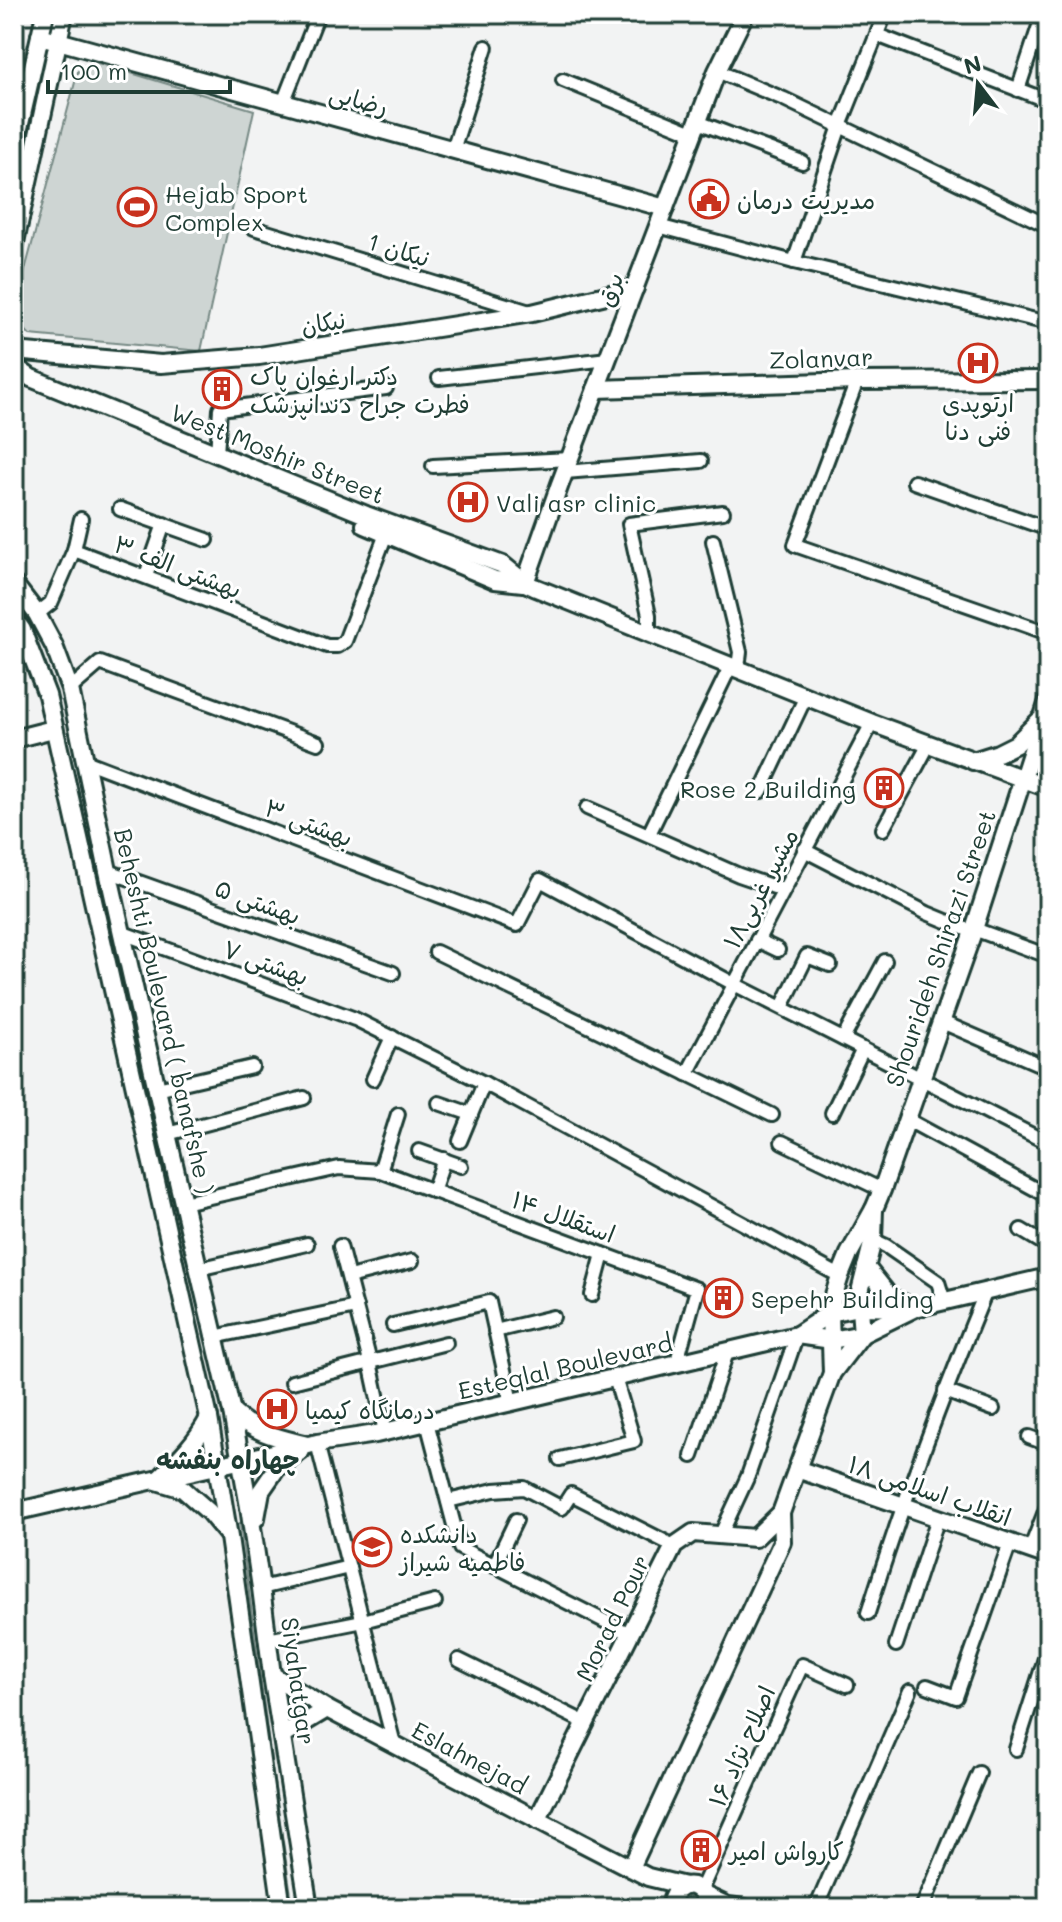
<svg xmlns="http://www.w3.org/2000/svg" width="1062" height="1922" font-family="Mali,'Playpen Sans Arabic',sans-serif">
<style>
.green{fill:#ced5d3;stroke:#768984;stroke-width:2}
.lines{fill:none;stroke-linecap:round;stroke-linejoin:round}
.street-casing{stroke:#1f3d34;stroke-width:18}
.secondary-casing{stroke:#1f3d34;stroke-width:22}
.street{stroke:#fff;stroke-width:12}
.secondary{stroke:#fff;stroke-width:16}
.labels{text-anchor:middle;dominant-baseline:central;stroke-width:6;stroke-linejoin:round;paint-order:stroke}
.street-label{font-size:24px;fill:#1f3d34;stroke:#fff}
.poi-label{font-size:24px;fill:#1f3d34;stroke:#fff;text-anchor:start}
.neighbourhood-label{font-size:26px;font-weight:bold;fill:#1f3d34;stroke:#fff}
</style>
<rect width="100%" height="100%" fill="#f2f3f3"/>
<filter id="ink" filterUnits="userSpaceOnUse"><feTurbulence type="fractalNoise" baseFrequency=".0125" numOctaves="2"/><feDisplacementMap in="SourceGraphic" scale="16" xChannelSelector="R" yChannelSelector="G"/><feConvolveMatrix kernelMatrix="1 2 1 2 8 2 1 2 1" color-interpolation-filters="sRGB"/></filter>
<g filter="url(#ink)">
<g class="green">
<path d="M91,61L254,110L201,351L30,335L15,319L16,304L78,71Z"/>
<path d="M240,1523L273,1776L293,1908H287L238,1555L236,1525Z"/>
</g>
<g class="lines">
<g class="street-casing">
<g id="street">
<path d="M877,35L1048,101"/>
<path d="M717,71L784,99L1048,226"/>
<path d="M563,80L693,133"/>
<path d="M1018,90L1043,14"/>
<path d="M283,103L318,14"/>
<path d="M698,122L802,162"/>
<path d="M453,150L486,47"/>
<path d="M658,226L794,262L1048,323"/>
<path d="M254,228L530,312"/>
<path d="M794,262L840,126L885,14"/>
<path d="M439,378L608,359"/>
<path d="M857,381L795,545L1048,633"/>
<path d="M217,454L220,409L386,388"/>
<path d="M433,466L570,459"/>
<path d="M565,472L701,461"/>
<path d="M914,482L1048,529"/>
<path d="M120,509L207,540"/>
<path d="M713,541L740,652L738,668"/>
<path d="M74,550L81,519"/>
<path d="M146,576L164,524"/>
<path d="M37,614L51,603L74,550L327,646H338L345,641L386,534"/>
<path d="M649,632V615L629,524L723,512"/>
<path d="M70,689L100,663L318,743"/>
<path d="M85,761L517,925L540,880L734,984L1048,1143"/>
<path d="M761,791L806,696"/>
<path d="M587,808L739,875L783,890"/>
<path d="M883,829L929,744"/>
<path d="M649,834L731,665"/>
<path d="M804,850L927,913L973,932"/>
<path d="M108,871L393,973"/>
<path d="M974,929L1048,956"/>
<path d="M123,933L355,1019L484,1083L840,1276"/>
<path d="M757,940L778,950"/>
<path d="M436,952L772,1115"/>
<path d="M782,1007L807,956L830,965"/>
<path d="M942,1022L1048,1068"/>
<path d="M843,1039L885,961"/>
<path d="M687,1074L872,723"/>
<path d="M373,1079L392,1037"/>
<path d="M157,1089L252,1067"/>
<path d="M439,1103L471,1114"/>
<path d="M832,1113L863,1049"/>
<path d="M906,1119L1048,1196"/>
<path d="M167,1134L304,1098"/>
<path d="M460,1141L484,1083"/>
<path d="M782,1142L882,1190"/>
<path d="M419,1151L461,1166"/>
<path d="M380,1171L398,1114"/>
<path d="M433,1191L444,1159"/>
<path d="M183,1203L339,1168L380,1171L697,1289L676,1365"/>
<path d="M1021,1230L1048,1246"/>
<path d="M873,1240L886,1246L938,1282L944,1301"/>
<path d="M340,1246L370,1362L385,1432"/>
<path d="M198,1269L307,1244"/>
<path d="M349,1277L412,1261"/>
<path d="M592,1295L603,1254"/>
<path d="M393,1325L489,1302L511,1402"/>
<path d="M495,1331L553,1317"/>
<path d="M214,1337L356,1307"/>
<path d="M292,1382L446,1343"/>
<path d="M945,1391L993,1409"/>
<path d="M427,1422L460,1548L630,1634"/>
<path d="M1029,1437L1048,1444"/>
<path d="M317,1443L394,1744"/>
<path d="M692,1456L727,1352"/>
<path d="M560,1459L634,1441L615,1378"/>
<path d="M448,1501L494,1490L524,1488L562,1508L571,1494L674,1546"/>
<path d="M721,1534L748,1476L797,1335"/>
<path d="M1030,1550L1048,1504"/>
<path d="M494,1566L516,1520"/>
<path d="M261,1588L349,1567"/>
<path d="M868,1613C902,1504 942,1397 986,1291"/>
<path d="M268,1640L363,1621L435,1602"/>
<path d="M896,1645L938,1518"/>
<path d="M459,1660L586,1723"/>
<path d="M927,1686L956,1697L1010,1543"/>
<path d="M1016,1749L1048,1649"/>
<path d="M701,1890L802,1665L847,1685"/>
<path d="M816,1908L910,1691"/>
<path d="M922,1908L979,1773"/>
</g>
</g>
<g class="secondary-casing">
<g id="secondary">
<path d="M40,36L665,208"/>
<path d="M14,150L45,14"/>
<path d="M14,247L64,14"/>
<path d="M14,351L161,364L259,356L532,313L635,288"/>
<path d="M14,366L31,378L366,515L503,565L525,583L534,587L872,723L1048,788"/>
<path d="M596,389L857,381L1048,380"/>
<path d="M365,525L495,580L523,583"/>
<path d="M525,583L560,484L717,71L745,14"/>
<path d="M14,584L37,614L54,646L70,689L108,871L167,1134L232,1412L249,1507L261,1588L272,1675L309,1908"/>
<path d="M14,619L22,630L47,695L209,1418L229,1537L282,1908"/>
<path d="M14,739L53,729"/>
<path d="M973,761L998,753L1016,744L1039,721"/>
<path d="M866,1267L890,1297L910,1306"/>
<path d="M797,1335L830,1313L858,1307L909,1308"/>
<path d="M832,1373L830,1313L833,1298L840,1276L849,1254L874,1209L882,1190L974,929L1048,701"/>
<path d="M232,1412C257,1434 276,1437 307,1445"/>
<path d="M209,1418C196,1443 177,1461 157,1481L183,1489L209,1512L228,1535"/>
<path d="M797,1469L1048,1556"/>
<path d="M14,1512L317,1443L376,1434L797,1335L832,1340L862,1334L915,1308L1048,1277"/>
<path d="M256,1518L261,1491L277,1468L301,1451"/>
<path d="M272,1675L327,1709L582,1843L648,1877L685,1886"/>
<path d="M282,1736L327,1709"/>
<path d="M537,1820L674,1546L693,1533L755,1538L781,1513"/>
<path d="M631,1868L782,1542L781,1513L832,1373L862,1334L859,1296L873,1240L874,1209"/>
<path d="M704,1895L728,1906L744,1908"/>
<path d="M671,1908C670,1878 708,1878 705,1908"/>
</g>
</g>
<use href="#street" class="street"/>
<use href="#secondary" class="secondary"/>
</g>
</g>
<defs>
<g id="civic-ring" transform="scale(2)"><circle r="9.5" fill="#fff" stroke="#c8321e" stroke-width="1.5"/><path d="M-.6-6.5H3V-4.5H.6V-3L4-1V1h2V6H-6V1h2V-1L-.6-3ZM-1.2 2.5V6h2.4V2.5Z" fill="#c8321e"/></g>
<g id="stadium-ring" transform="scale(2)"><circle r="9.5" fill="#fff" stroke="#c8321e" stroke-width="1.5"/><path d="M0-5a6.5 5 0 1 0 0 10a6.5 5 0 1 0 0-10ZM-3.5-1.8h7v3.6h-7Z" fill="#c8321e"/></g>
<g id="hospital-ring" transform="scale(2)"><circle r="9.5" fill="#fff" stroke="#c8321e" stroke-width="1.5"/><path d="M-5-5h3v3.5h4V-5h3V5h-3V1.5h-4V5h-3Z" fill="#c8321e"/></g>
<g id="building-ring" transform="scale(2)"><circle r="9.5" fill="#fff" stroke="#c8321e" stroke-width="1.5"/><path d="M-4-6H4V6H1V3H-1V6H-4ZM-2.5-4.3h1.7v1.8h-1.7ZM.8-4.3h1.7v1.8H.8ZM-2.5-1h1.7V.8h-1.7ZM.8-1h1.7V.8H.8Z" fill="#c8321e"/></g>
<g id="university-ring" transform="scale(2)"><circle r="9.5" fill="#fff" stroke="#c8321e" stroke-width="1.5"/><path d="M0-5L7-2L0 1L-7-2ZM-4 1L0 2.5L4 1V4Q0 6-4 4Z" fill="#c8321e"/></g>
</defs>
<g fill-rule="evenodd">
<use href="#civic-ring" x="709" y="199"/>
<use href="#stadium-ring" x="137" y="207"/>
<use href="#hospital-ring" x="978" y="363"/>
<use href="#building-ring" x="222" y="389"/>
<use href="#hospital-ring" x="468" y="502"/>
<use href="#building-ring" x="884" y="788"/>
<use href="#building-ring" x="723" y="1298"/>
<use href="#hospital-ring" x="277" y="1409"/>
<use href="#university-ring" x="372" y="1547"/>
<use href="#building-ring" x="701" y="1850"/>
</g>
<g class="labels">
<g class="street-label">
<text transform="translate(359 99) rotate(15)">رضایی</text>
<text transform="translate(399 249) rotate(17)">نیکان 1</text>
<text transform="translate(609 289) rotate(-69)">برق</text>
<text transform="translate(323 322) rotate(-9)">نیکان</text>
<text transform="translate(821 358) rotate(-2)">Zolanvar</text>
<text transform="translate(278 453) rotate(22)">West Moshir Street</text>
<text transform="translate(178 566) rotate(21)">بهشتی الف ۳</text>
<text transform="translate(309 822) rotate(21)">بهشتی ۳</text>
<text transform="translate(760 888) rotate(-62)">مشیر غربی۱۸</text>
<text transform="translate(258 901) rotate(20)">بهشتی ۵</text>
<text transform="translate(940 948) rotate(-71)">Shourideh Shirazi Street</text>
<text transform="translate(266 962) rotate(20)">بهشتی ۷</text>
<text transform="translate(165 1011) rotate(77)">Beheshti Boulevard ( banafshe )</text>
<text transform="translate(564 1216) rotate(20)">استقلال ۱۴</text>
<text transform="translate(565 1366) rotate(-13)">Esteqlal Boulevard</text>
<text transform="translate(930 1490) rotate(19)">۱۸ انقلاب اسلامی</text>
<text transform="translate(612 1618) rotate(-64)">Morad Pour</text>
<text transform="translate(299 1681) rotate(82)">Siyahatgar</text>
<text transform="translate(741 1746) rotate(-66)">۱۶ اصلاح نژاد</text>
<text transform="translate(470 1757) rotate(28)">Eslahnejad</text>
</g>
<g class="poi-label">
<text x="165" y="193">Hejab Sport<tspan x="165" dy="28">Complex</tspan></text>
<text x="737" y="199">مدیریت درمان</text>
<text x="250" y="375">دکتر ارغوان پاک<tspan x="250" dy="28">فطرت جراح دندانپزشک</tspan></text>
<text x="978" y="402" text-anchor="middle">ارتوپدی<tspan x="978" dy="28">فنی دنا</tspan></text>
<text x="496" y="502">Vali asr clinic</text>
<text x="856" y="788" text-anchor="end">Rose 2 Building</text>
<text x="751" y="1298">Sepehr Building</text>
<text x="305" y="1409">درمانگاه کیمیا</text>
<text x="400" y="1533">دانشکده<tspan x="400" dy="28">فاطمیه شیراز</tspan></text>
<text x="729" y="1850">کارواش امیر</text>
</g>
<g class="neighbourhood-label">
<text x="228" y="1459">چهاراه بنفشه</text>
</g>
</g>
<rect width="1062" height="1922" fill="none" stroke="#fff" stroke-width="48"/>
<rect x="24" y="24" width="1014" height="1874" fill="none" stroke="#1f3d34" stroke-width="3" filter="url(#ink)"/>
<g transform="translate(978 84) rotate(344)" stroke="#ffffff" stroke-width="6" paint-order="stroke">
<path d="M0-6L14 30L0 20L-14 30Z" fill="#1f3d34"/>
<text y="-12" font-size="22" font-weight="bold" text-anchor="middle" fill="#1f3d34">N</text>
</g>
<path d="M48 80v12h182v-12" fill="none" stroke="#1f3d34" stroke-width="4"/>
<text x="60" y="80" font-size="24" fill="#1f3d34" stroke="#ffffff" stroke-width="6" paint-order="stroke">100 m</text>
</svg>
